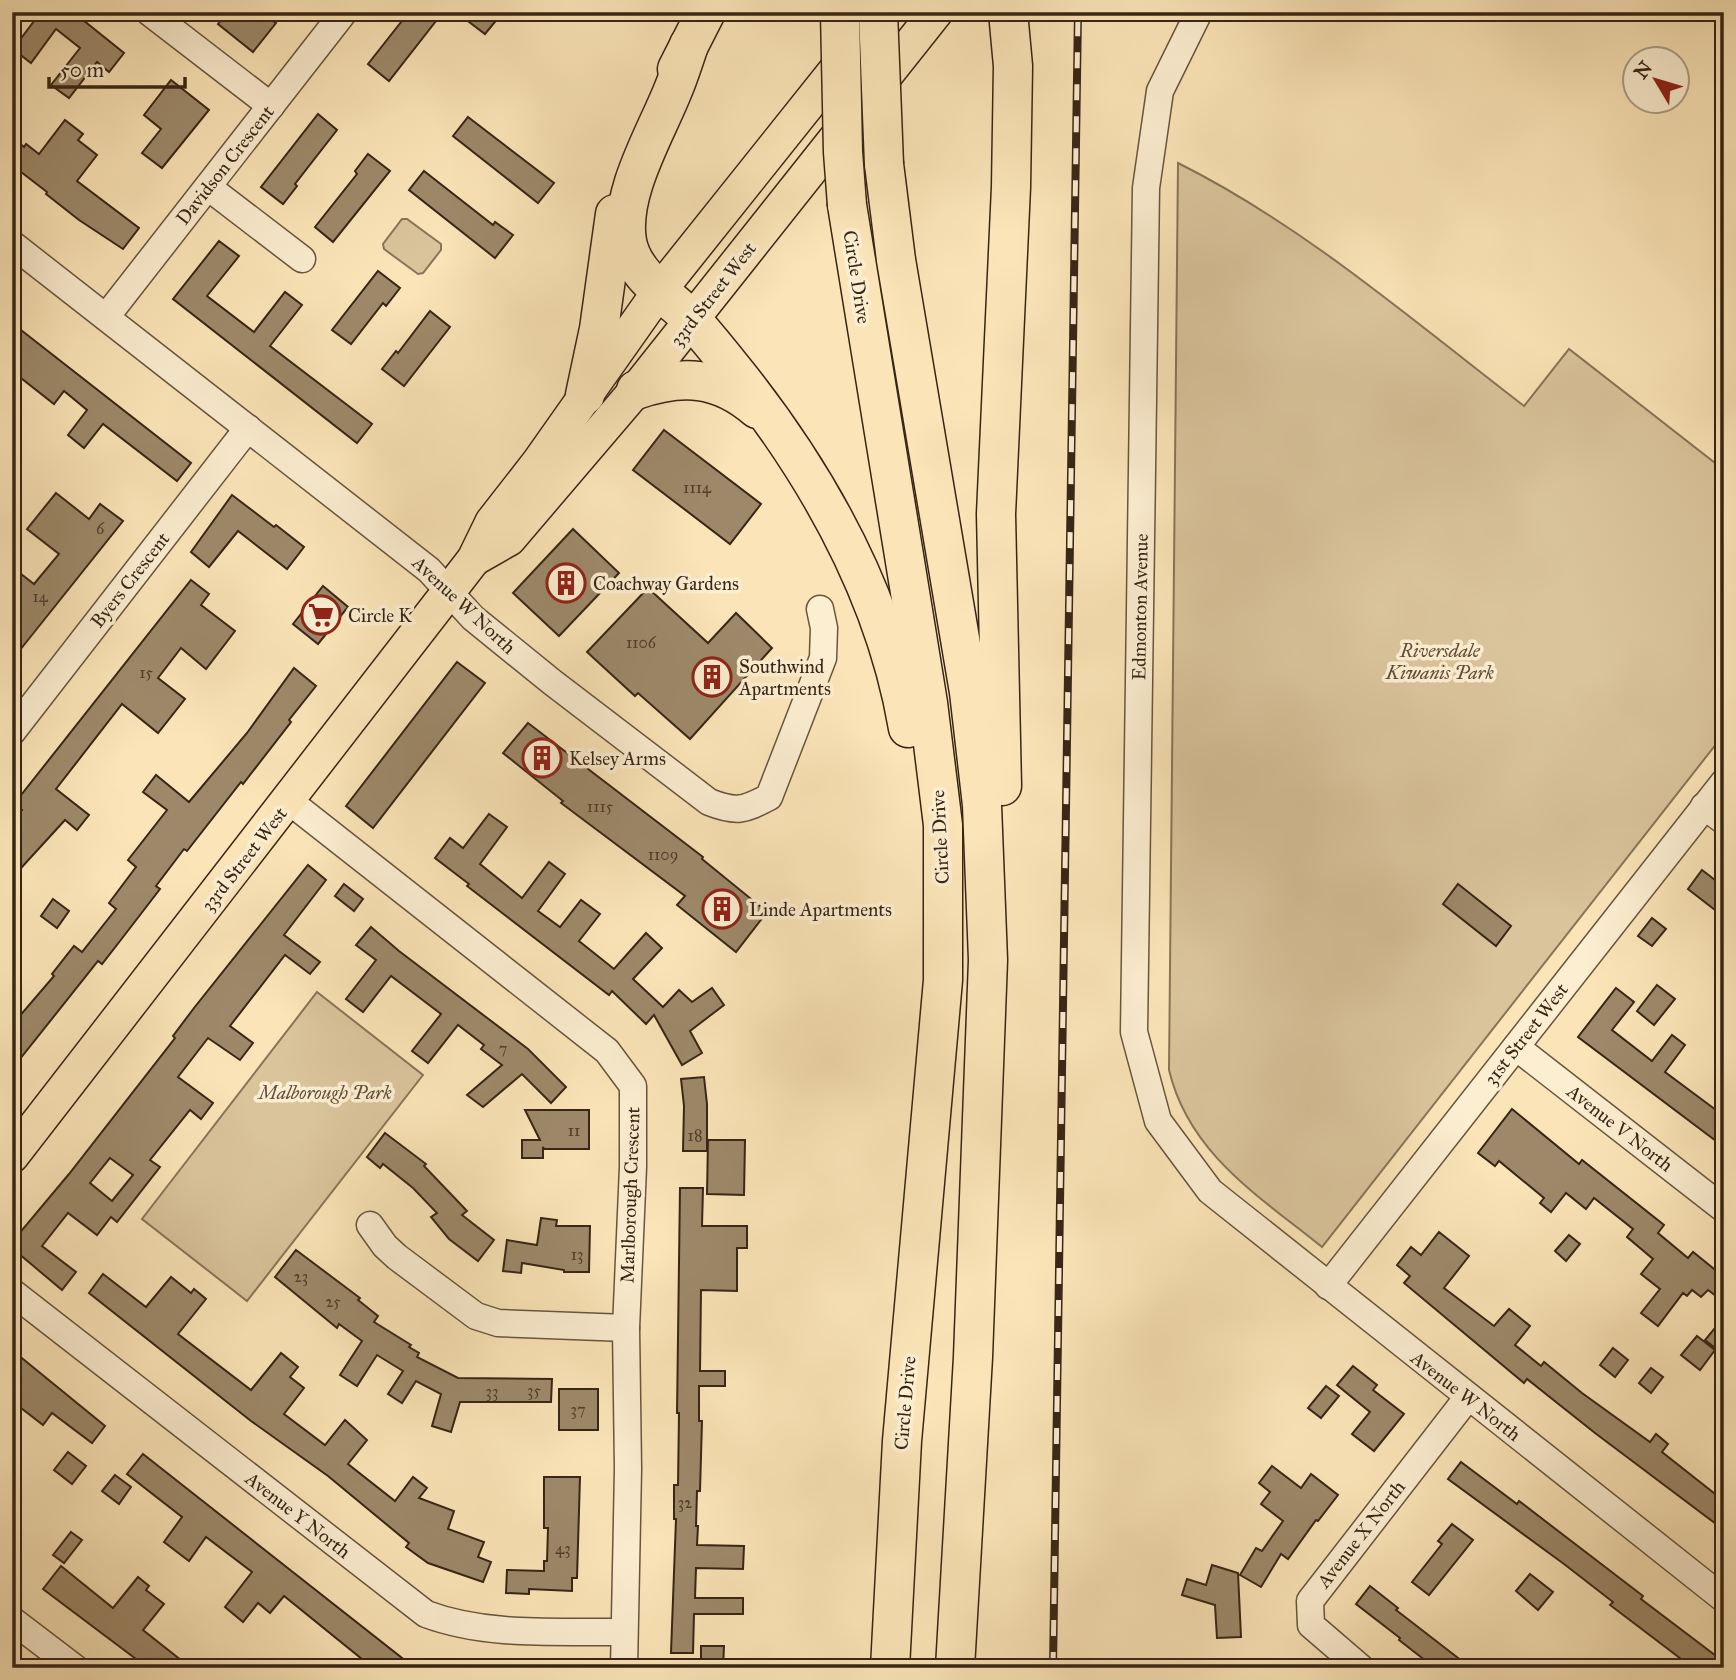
<svg xmlns="http://www.w3.org/2000/svg" width="1736" height="1680" font-family="'IM FELL Great Primer',serif">
<style>
.green{fill:#dac49c;stroke:#887459;stroke-width:2}
.building{fill:#9d896a;stroke:#372516;stroke-width:2;fill-rule:evenodd}
.lines{fill:none;stroke-linecap:round;stroke-linejoin:round}
.minor-casing{stroke:#68553e;stroke-width:29}
.major-casing{stroke:#372516;stroke-width:36}
.highway-casing{stroke:#372516;stroke-width:41}
.minor{stroke:#fceed1;stroke-width:26}
.major{stroke:#fbe5b8;stroke-width:33}
.highway{stroke:#fbe5b8;stroke-width:38}
.rail-casing{stroke:#372516;stroke-width:8}
.rail{stroke:#fceed1;stroke-width:5;stroke-dasharray:16;stroke-linecap:butt}
.highway-bridge-casing{stroke:#372516;stroke-width:41;stroke-linecap:butt}
.highway-bridge{stroke:#fbe5b8;stroke-width:38}
.labels{text-anchor:middle;dominant-baseline:central;stroke-width:7;stroke-linejoin:round;paint-order:stroke}
.number-label{font-size:16px;fill:#503e2b}
.street-label{font-size:19px;fill:#372516;stroke:#fceed1}
.poi-label{font-size:19px;fill:#372516;stroke:#fceed1;text-anchor:start}
.park-label{font-size:19px;font-style:italic;fill:#604d38;stroke:#fceed1}
</style>
<rect width="100%" height="100%" fill="#fbe5b8"/>
<filter id="stains"><feTurbulence type="fractalNoise" baseFrequency=".00286" numOctaves="4"/><feColorMatrix values="0 0 0 0 .2 0 0 0 0 .09 0 0 0 0 .02 0 0 0 .5 -.17"/></filter>
<radialGradient id="worn" r=".72"><stop offset=".6" stop-color="#630" stop-opacity="0"/><stop offset="1" stop-color="#630" stop-opacity=".3"/></radialGradient>
<g class="green">
<path d="M1178,163C1304,226 1412,320 1524,406L1569,349L1724,470V734L1322,1247C1259,1196 1189,1154 1169,1070Z"/>
<path d="M402,219H407L441,244V250L423,273L418,274L384,249L383,244Z"/>
<path d="M317,992L423,1075L247,1301L142,1219Z"/>
</g>
<g class="building">
<path d="M26,12H73L124,53L109,72L97,62L69,98L51,85L80,48L56,29L31,63L13,49L34,21Z"/>
<path d="M227,12H277L271,20L276,23L253,52L218,24Z"/>
<path d="M409,12H443L389,81L368,64Z"/>
<path d="M456,12H503L485,34Z"/>
<path d="M171,80L209,110L162,168L142,153L161,129L144,115Z"/>
<path d="M318,114L337,130L295,184L297,186L283,204L261,187Z"/>
<path d="M468,117L554,183L538,203L453,136Z"/>
<path d="M65,120L83,134L78,140L97,155L77,181L139,228L123,249L79,220L46,194L47,192L12,165V137L24,147L26,144L39,154Z"/>
<path d="M368,154L390,171L333,242L315,227L357,174L355,171Z"/>
<path d="M424,171L493,225L495,222L513,235L495,258L409,190Z"/>
<path d="M219,241L239,256L207,296L254,332L285,292L302,305L270,346L372,424L357,443L173,299Z"/>
<path d="M378,271L400,288L386,306L383,303L351,344L332,330Z"/>
<path d="M430,311L450,327L404,386L382,369L396,351L398,353Z"/>
<path d="M12,323L191,463L177,481L103,424L84,448L68,435L87,410L64,391L54,404L12,371Z"/>
<path d="M664,430L761,504L730,544L633,470Z"/>
<path d="M56,493L89,519L100,504L123,521L12,660V567L34,584L59,554L27,529Z"/>
<path d="M232,495L274,527L276,525L304,547L287,569L238,531L209,567L191,552Z"/>
<path d="M573,529L619,573L559,636L513,593Z"/>
<path d="M191,580L209,594L201,605L235,631L206,669L181,648L158,678L185,699L158,733L122,704L56,789L89,815L77,830L65,820L12,878V821L22,810L14,804Z"/>
<path d="M323,586L348,607L318,644L293,624Z"/>
<path d="M648,588L708,643L736,613L772,648L690,739L638,693L635,696L587,652Z"/>
<path d="M457,662L485,683L373,828L346,806Z"/>
<path d="M294,668L316,686L289,720L291,722L243,784L241,782L187,851L184,849L156,886L160,889L120,941L102,964L98,961L12,1069V1025L54,976L52,974L74,946L82,952L116,909L109,903L136,867L128,860L167,810L143,792L156,775L189,802L247,733Z"/>
<path d="M528,723L703,857L702,859L767,912L736,952L677,905L685,896L561,803L563,801L503,753Z"/>
<path d="M489,814L507,827L480,864L522,898L549,862L565,874L538,911L560,927L581,900L600,914L579,941L614,969L646,933L662,948L633,979L663,1007L679,990L692,1002L712,988L724,1005L690,1031L702,1053L682,1065L654,1015L646,1024L612,991L609,995L467,886L469,884L435,858L450,838L463,848Z"/>
<path d="M308,865L326,880L284,935L320,962L310,974L285,955L230,1026L253,1043L240,1060L208,1038L178,1077L213,1103L201,1119L190,1110L150,1160L160,1167L117,1222L111,1217L97,1235L68,1213L42,1246L76,1272L62,1290L12,1248V1242L69,1174L175,1038L173,1036L194,1008ZM110,1158L133,1175L112,1201L90,1183Z"/>
<path d="M1702,870L1724,887V917L1688,889Z"/>
<path d="M344,884L363,899L354,911L335,896Z"/>
<path d="M1458,884L1511,926L1496,946L1443,904Z"/>
<path d="M53,899L69,911L57,928L41,916Z"/>
<path d="M1652,918L1666,929L1652,946L1638,936Z"/>
<path d="M371,927L399,951L528,1049L566,1087L551,1103L522,1074L483,1107L467,1095L502,1065L481,1049L484,1045L458,1025L428,1063L412,1051L441,1014L391,976L363,1012L346,999L376,960L356,945Z"/>
<path d="M1657,985L1675,999L1654,1025L1637,1011Z"/>
<path d="M1616,988L1634,1002L1612,1030L1652,1061L1672,1035L1685,1045L1665,1072L1724,1116V1147L1578,1037Z"/>
<path d="M704,1077L707,1104V1151H683L684,1106L681,1079Z"/>
<path d="M1512,1109L1579,1164L1582,1160L1664,1225L1658,1233L1688,1258L1693,1252L1724,1277V1302L1708,1290L1701,1297L1692,1290L1687,1296L1683,1293L1658,1326L1641,1313L1660,1289L1641,1274L1653,1259L1627,1237L1633,1229L1594,1198L1586,1209L1566,1193L1551,1212L1540,1203L1544,1198L1499,1161L1495,1166L1478,1153Z"/>
<path d="M525,1110H589V1149H544L543,1147V1158H522V1140H540Z"/>
<path d="M385,1133L426,1164L424,1166L467,1211L462,1215L494,1240L478,1261L449,1239L431,1217L437,1213L413,1188L383,1164L380,1168L367,1157Z"/>
<path d="M708,1140H745L744,1195L707,1194Z"/>
<path d="M680,1188H703L702,1226H747V1248H737V1291L701,1290L700,1371H725V1386H699V1421H702L700,1491H697L696,1526H698L697,1545L744,1546L743,1569L696,1568L695,1598H743V1614H694L693,1653H671L676,1519H674V1485H678L679,1413H677Z"/>
<path d="M541,1218L557,1220L556,1226H590L589,1272H564V1270L522,1263L521,1273L503,1271L507,1240L537,1245Z"/>
<path d="M1439,1232L1469,1256L1444,1288L1494,1326L1509,1309L1530,1326L1515,1345L1541,1366L1544,1362L1582,1393L1650,1442L1656,1434L1668,1444L1662,1452L1724,1501V1530L1595,1433L1527,1379L1524,1383L1404,1283L1410,1276L1397,1265L1411,1247L1421,1255Z"/>
<path d="M1569,1235L1580,1244L1566,1261L1555,1251Z"/>
<path d="M296,1250L360,1298L358,1300L378,1316L374,1322L411,1345L409,1347L419,1353L417,1357L458,1378L552,1379L551,1402H460L451,1432L432,1426L441,1394L416,1381L402,1403L388,1394L403,1371L377,1355L357,1386L340,1375L362,1341L339,1324L337,1328L275,1277Z"/>
<path d="M103,1274L146,1307L171,1277L191,1293L194,1289L206,1299L178,1334L251,1390L281,1353L298,1367L290,1377L304,1388L284,1414L325,1445L345,1420L367,1440L348,1464L395,1501L413,1477L427,1488L419,1498L454,1511L448,1529L484,1542L478,1557L491,1562L483,1582L428,1563L406,1547L409,1543L328,1476L251,1421L89,1293Z"/>
<path d="M1724,1317V1355L1705,1340Z"/>
<path d="M1697,1336L1715,1350L1700,1370L1681,1355Z"/>
<path d="M1613,1348L1628,1360L1615,1377L1600,1365Z"/>
<path d="M12,1350L105,1426L92,1443L52,1413L43,1425L12,1401Z"/>
<path d="M1353,1366L1377,1385L1373,1390L1404,1414L1374,1451L1352,1434L1370,1412L1337,1385Z"/>
<path d="M1651,1368L1663,1377L1651,1393L1639,1383Z"/>
<path d="M1326,1386L1339,1396L1321,1418L1308,1408Z"/>
<rect x="559" y="1389" width="39" height="41"/>
<path d="M68,1452L86,1466L72,1484L54,1470Z"/>
<path d="M143,1454L402,1658L394,1668H373L284,1596L270,1613L258,1603L243,1622L225,1607L252,1572L206,1537L189,1561L164,1542L182,1517L127,1474Z"/>
<path d="M1461,1462L1517,1504L1519,1501L1643,1596L1641,1599L1724,1662V1668H1693L1610,1605L1613,1602L1564,1564L1448,1479Z"/>
<path d="M1272,1466L1301,1488L1311,1474L1338,1495L1318,1521L1316,1520L1288,1559L1281,1554L1261,1587L1240,1575L1256,1548L1262,1551L1283,1521L1261,1504L1270,1492L1259,1483Z"/>
<path d="M115,1475L131,1487L119,1504L102,1491Z"/>
<path d="M544,1477H580L577,1578H572V1591L529,1589V1594L506,1593L507,1570L544,1571V1561H547L548,1528H544Z"/>
<path d="M1452,1524L1473,1540L1429,1595L1412,1582L1442,1544L1438,1541Z"/>
<path d="M71,1532L82,1540L64,1563L53,1555Z"/>
<path d="M1212,1565L1238,1573L1241,1637L1217,1638L1215,1605L1182,1595L1187,1579L1206,1585Z"/>
<path d="M61,1566L113,1608L138,1577L149,1586L146,1590L164,1604L143,1630L191,1668H148L43,1589Z"/>
<path d="M1530,1574L1553,1592L1538,1610L1516,1591Z"/>
<path d="M1370,1586L1398,1608L1396,1610L1471,1668H1435L1399,1640L1400,1638L1356,1604Z"/>
<path d="M701,1646H724L723,1668H701Z"/>
</g>
<g class="lines">
<g class="minor-casing">
<g id="minor">
<path d="M149,12L271,106"/>
<path d="M1199,12L1160,91L1146,188L1134,1032L1158,1121L1210,1191L1724,1599"/>
<path d="M208,187L302,259"/>
<path d="M12,244L429,570L473,618L552,682L709,802C737,813 744,810 769,797L823,658L824,628L820,609"/>
<path d="M106,317L344,12"/>
<path d="M12,732L248,428"/>
<path d="M289,801L607,1051L633,1086V1167L626,1328L628,1469L624,1668"/>
<path d="M1704,806L1724,821"/>
<path d="M1516,1047L1724,1209"/>
<path d="M370,1225L385,1246L397,1257L476,1316L498,1323L626,1328"/>
<path d="M1328,1286L1724,782"/>
<path d="M12,1292L426,1614C488,1637 558,1631 624,1632"/>
<path d="M12,1620L75,1668"/>
<path d="M1361,1668L1311,1625L1310,1601L1468,1397"/>
</g>
</g>
<g class="major-casing">
<g id="major">
<path d="M474,559L509,539L636,390L936,12"/>
<path d="M12,1156L474,559L492,522L538,463L660,290L850,52"/>
</g>
</g>
<g class="highway-casing">
<g id="highway">
<path d="M689,45C684,60 679,76 673,90C656,133 619,193 627,241C633,276 670,297 693,321C709,339 725,359 740,378C821,481 886,598 908,728"/>
<path d="M677,69L706,12"/>
<path d="M884,164L896,260L969,692L982,805L988,960L973,1357L955,1668"/>
<path d="M847,205L928,703L943,825V980L902,1441L890,1668"/>
<path d="M636,390C682,374 719,376 757,409"/>
<path d="M585,395L599,329L615,214"/>
<path d="M1002,786L996,514L1011,187L1013,66L1008,12"/>
</g>
</g>
<use href="#minor" class="minor"/>
<use href="#major" class="major"/>
<use href="#highway" class="highway"/>
<g class="rail-casing">
<path id="rail" d="M1053,1668L1078,12"/>
</g>
<use href="#rail" class="rail"/>
<g class="highway-bridge-casing">
<g id="highway-bridge">
<path d="M840,12L843,152L847,205"/>
<path d="M878,12L884,164"/>
</g>
</g>
<use href="#highway-bridge" class="highway-bridge"/>
</g>
<defs>
<g id="building-ring" transform="scale(2.0125)"><circle r="9.5" fill="#fceed1" stroke="#8f2418" stroke-width="1.5"/><path d="M-4-6H4V6H1V3H-1V6H-4ZM-2.5-4.3h1.7v1.8h-1.7ZM.8-4.3h1.7v1.8H.8ZM-2.5-1h1.7V.8h-1.7ZM.8-1h1.7V.8H.8Z" fill="#8f2418"/></g>
<g id="supermarket-ring" transform="scale(2.0125)"><circle r="9.5" fill="#fceed1" stroke="#8f2418" stroke-width="1.5"/><path d="M-6-5.5h2.5l.6 2H6L4.5 2H-2.5L-4.4-4H-6ZM-1.5 3.2a1.3 1.3 0 1 0 .1 0ZM3 3.2a1.3 1.3 0 1 0 .1 0Z" fill="#8f2418"/></g>
</defs>
<g fill-rule="evenodd">
<use href="#building-ring" x="566" y="583"/>
<use href="#supermarket-ring" x="321" y="615"/>
<use href="#building-ring" x="712" y="677"/>
<use href="#building-ring" x="542" y="758"/>
<use href="#building-ring" x="722" y="909"/>
</g>
<g class="labels">
<g class="number-label">
<text x="697" y="487">1114</text>
<text x="100" y="528">6</text>
<text x="40" y="596">14</text>
<text x="641" y="642">1106</text>
<text x="146" y="672">15</text>
<text x="600" y="806">1115</text>
<text x="663" y="854">1109</text>
<text x="503" y="1048">7</text>
<text x="574" y="1130">11</text>
<text x="695" y="1135">18</text>
<text x="577" y="1254">13</text>
<text x="301" y="1276">23</text>
<text x="333" y="1301">25</text>
<text x="534" y="1390">35</text>
<text x="492" y="1391">33</text>
<text x="578" y="1409">37</text>
<text x="685" y="1502">32</text>
<text x="563" y="1548">43</text>
</g>
<g class="street-label">
<text transform="translate(225 165) rotate(-52)">Davidson Crescent</text>
<text transform="translate(857 277) rotate(81)">Circle Drive</text>
<text transform="translate(713 294) rotate(-52)">33rd Street West</text>
<text transform="translate(130 580) rotate(-52)">Byers Crescent</text>
<text transform="translate(464 605) rotate(43)">Avenue W North</text>
<text transform="translate(1140 607) rotate(-89)">Edmonton Avenue</text>
<text transform="translate(940 837) rotate(-93)">Circle Drive</text>
<text transform="translate(244 859) rotate(-52)">33rd Street West</text>
<text transform="translate(1526 1034) rotate(-52)">31st Street West</text>
<text transform="translate(1620 1128) rotate(38)">Avenue V North</text>
<text transform="translate(630 1195) rotate(-88)">Marlborough Crescent</text>
<text transform="translate(1466 1396) rotate(38)">Avenue W North</text>
<text transform="translate(905 1403) rotate(-85)">Circle Drive</text>
<text transform="translate(298 1515) rotate(38)">Avenue Y North</text>
<text transform="translate(1361 1534) rotate(-52)">Avenue X North</text>
</g>
<g class="poi-label">
<text x="593" y="583">Coachway Gardens</text>
<text x="348" y="615">Circle K</text>
<text x="739" y="666">Southwind<tspan x="739" dy="22">Apartments</tspan></text>
<text x="569" y="758">Kelsey Arms</text>
<text x="749" y="909">Linde Apartments</text>
</g>
<g class="park-label">
<text x="1440" y="650">Riversdale<tspan x="1440" dy="22">Kiwanis Park</tspan></text>
<text x="325" y="1092">Malborough Park</text>
</g>
</g>
<rect width="1736" height="1680" fill="none" stroke="#fbe5b8" stroke-width="42"/>
<rect x="14" y="14" width="1708" height="1652" fill="none" stroke="#372516" stroke-width="3.5"/>
<rect x="21" y="21" width="1694" height="1638" fill="none" stroke="#372516" stroke-width="2"/>
<g transform="translate(1656 80) rotate(308)"><circle r="33" fill="#fceed1" stroke="#ad9e86" stroke-width="2"/>
<path d="M0-5L12 26L0 18L-12 26Z" fill="#8f2418"/>
<text y="-10" font-size="19" font-weight="bold" text-anchor="middle" fill="#372516">N</text>
</g>
<path d="M49 77v10h136v-10" fill="none" stroke="#372516" stroke-width="3.5"/>
<text x="60" y="77" font-size="21" fill="#372516" stroke="#fceed1" stroke-width="5" paint-order="stroke">50 m</text>
<rect width="100%" height="100%" filter="url(#stains)"/>
<rect width="100%" height="100%" fill="url(#worn)"/>
</svg>
